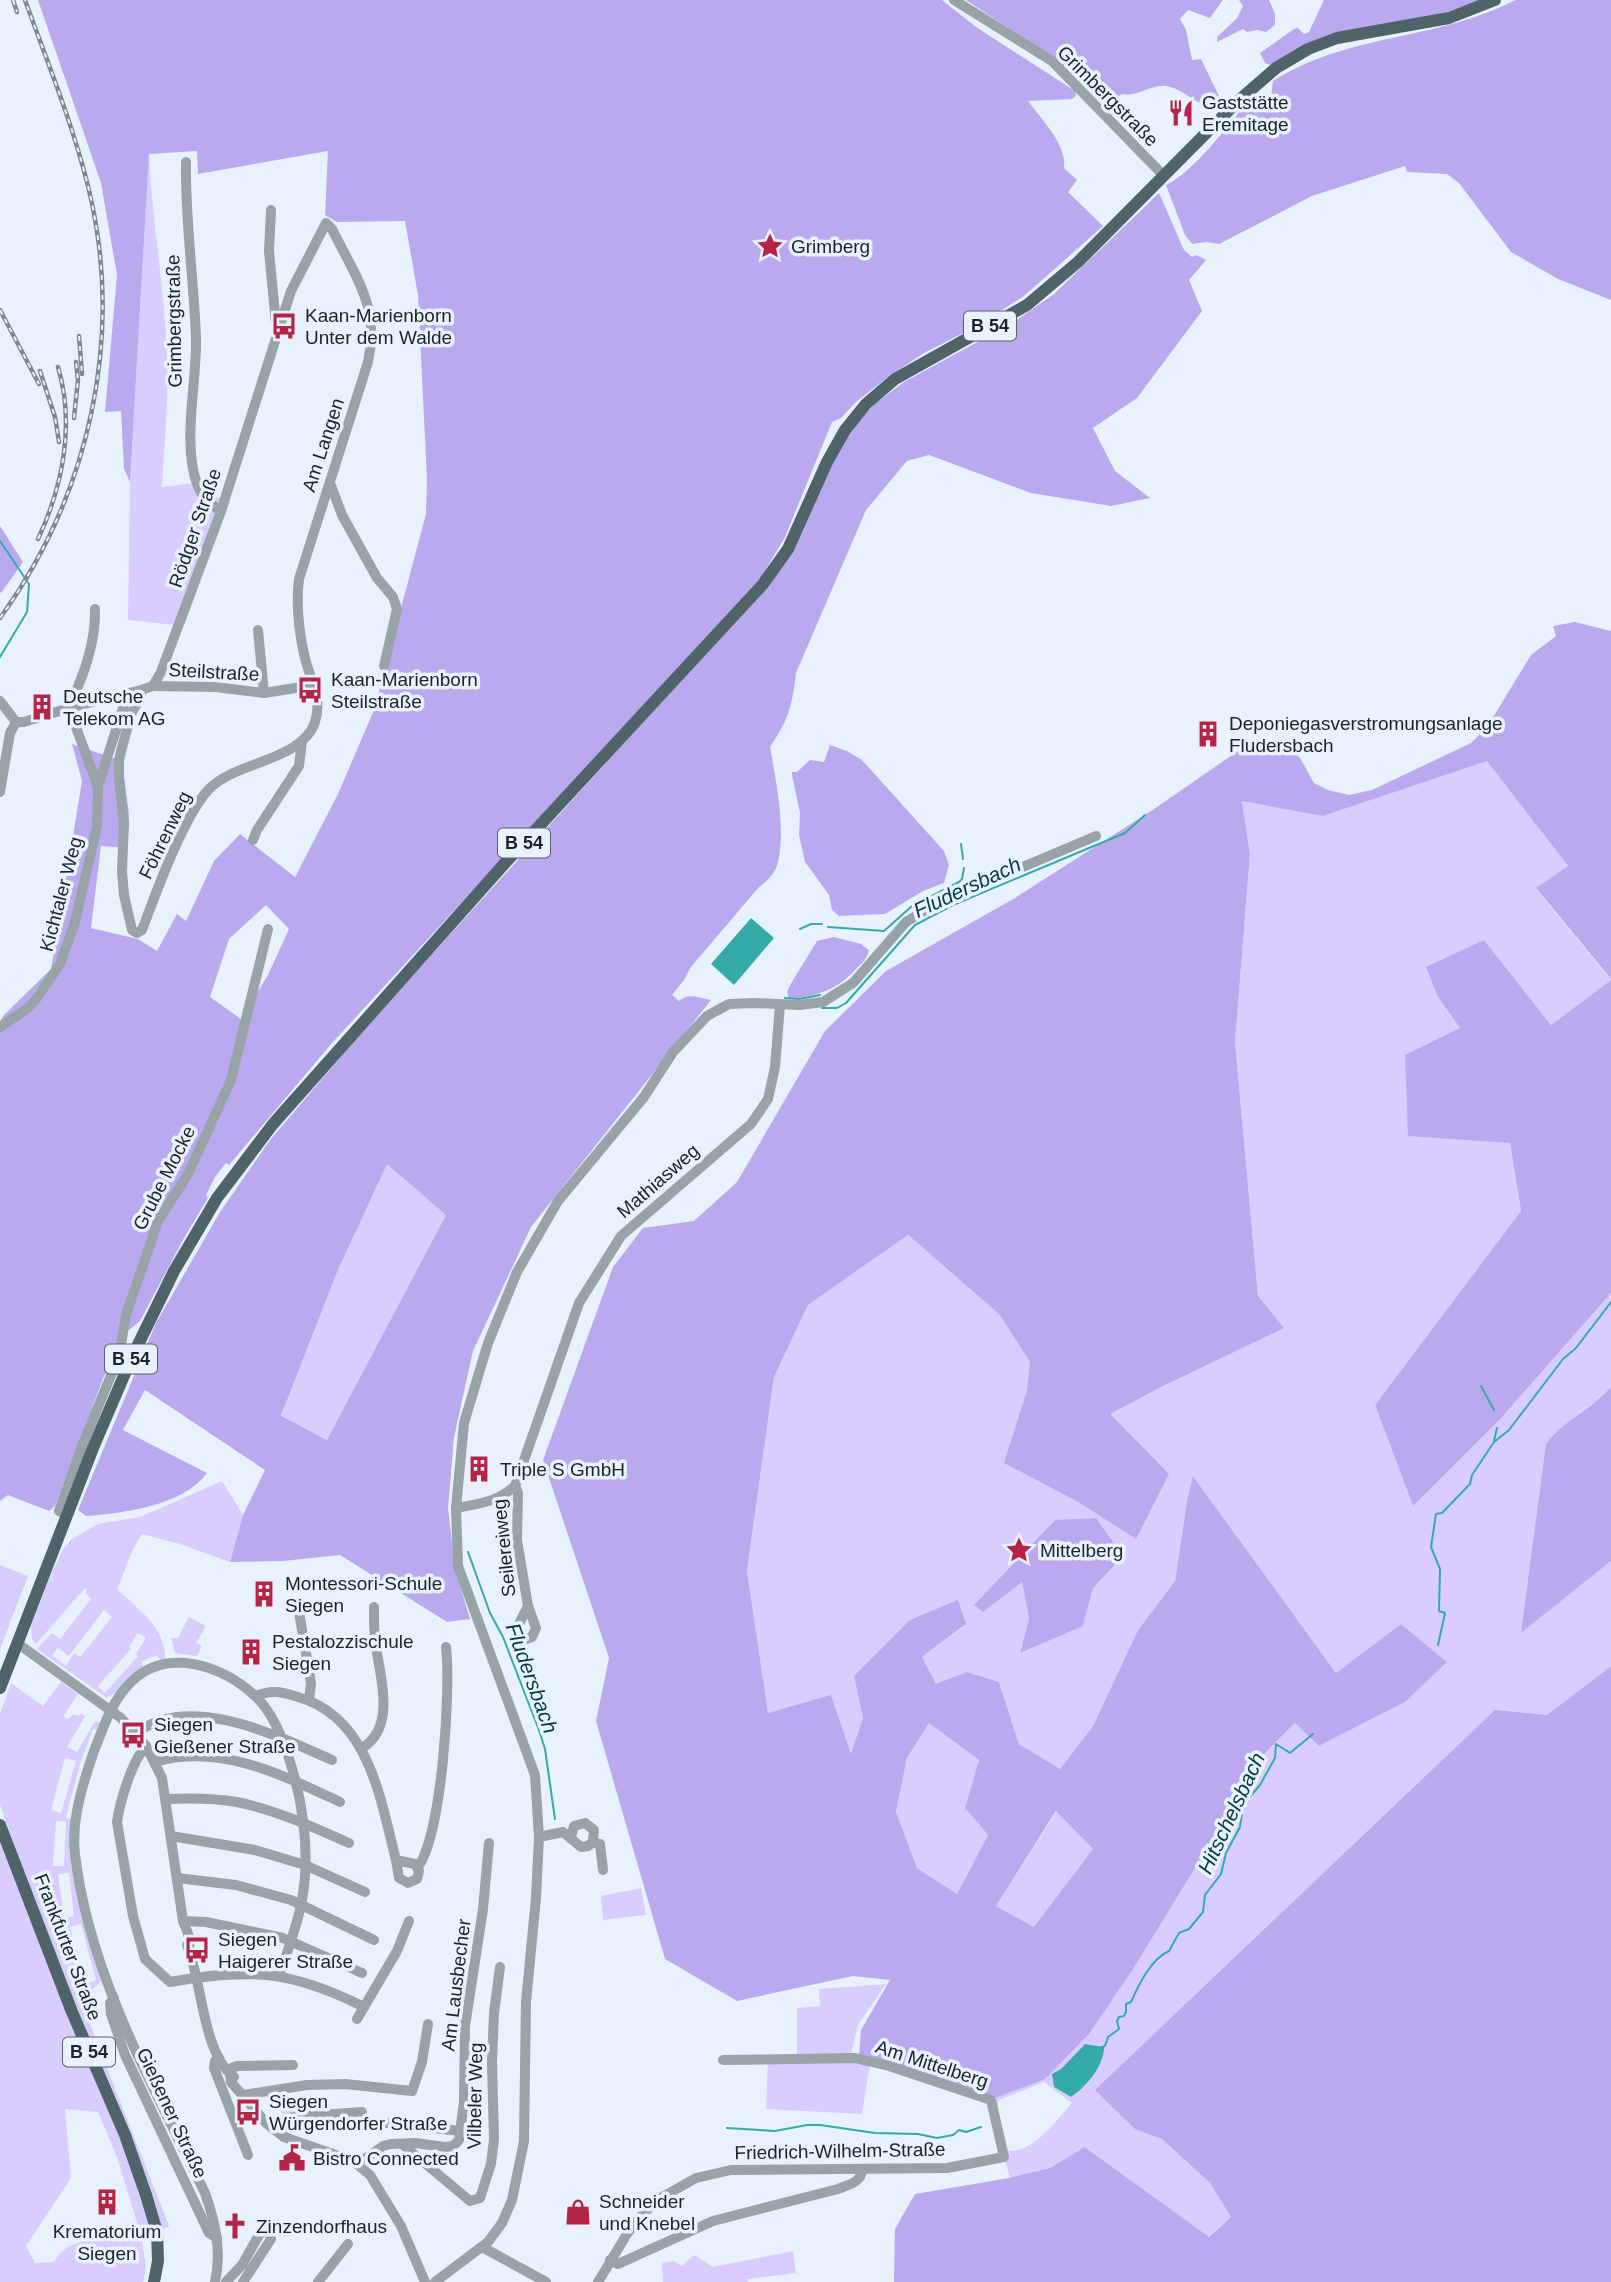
<svg xmlns="http://www.w3.org/2000/svg" width="1611" height="2282" font-family="Arial,sans-serif">
<style>
.green{fill:#d9cdff;fill-rule:evenodd}
.forest{fill:#bba9f0;fill-rule:evenodd}
.water{fill:#35aba9}
.lines{fill:none;stroke-linecap:round;stroke-linejoin:round}
.stream{stroke:#35aba9;stroke-width:2}
.minor{stroke:#98a3a7;stroke-width:10}
.major{stroke:#4f6369;stroke-width:12}
.rail-casing{stroke:#7e878f;stroke-width:4.5}
.rail{stroke:#e7f2fc;stroke-width:2;stroke-dasharray:5;stroke-linecap:butt}
.labels{text-anchor:middle;dominant-baseline:central;stroke-width:7;stroke-linejoin:round;paint-order:stroke}
.shield{fill:#e7f2fc;stroke:#596168;stroke-width:2}
.shield-label{font-size:18px;font-weight:bold;fill:#1c2329}
.street-label{font-size:19px;fill:#1c2329;stroke:#e7f2fc}
.poi-label{font-size:19px;fill:#1c2329;stroke:#e7f2fc;text-anchor:start}
.water-label{font-size:21px;font-style:italic;fill:#063d3c;stroke:#e7f2fc}
</style>
<rect width="100%" height="100%" fill="#e7f2fc"/>
<g class="green">
<path d="M149,153C152,222 165,289 167,358C169,400 164,444 162,487L201,482L207,494L230,501L184,626L128,620L130,482Z"/>
<path d="M1487,760L1568,866L1536,889L1611,980L1551,1025L1484,940L1438,997L1460,1028L1510,1143L1521,1211L1375,1405L1413,1506L1611,1293V1387L1604,1396L1579,1413L1521,1632L1611,1561V1666L1547,1715L1135,2128L1162,2139L1210,2183L1231,2217L1208,2237L1086,2147L1050,2168L1010,2178L992,2114L990,2100L1012,2091L1135,1966L1266,1752L1295,1723L1319,1746L1405,1702L1446,1662L1401,1624L1336,1673L1194,1477L1187,1501L1175,1581L1138,1630L1093,1726L1060,1769L1019,1744L999,1682L967,1672L936,1685L922,1657L966,1625L854,1676L863,1718L852,1755L768,1713L747,1572L774,1377L808,1305L908,1235L999,1314L1030,1362L1027,1390L1005,1463L1078,1502L1136,1539L1109,1414L1161,1387L1258,1296L1235,1042L1250,854L1242,800L1323,816ZM1055,1520L1093,1588L1083,1626L1020,1652L1029,1618L1022,1581L1031,1547ZM1085,2044L1104,2047C1096,2067 1089,2084 1071,2097L1053,2087L1061,2069ZM1044,2082L1072,2103C1054,2122 1037,2150 1009,2151C1001,2136 994,2116 999,2100Z"/>
<path d="M387,1163L446,1215L328,1440L281,1417L338,1270Z"/>
<path d="M222,1481L243,1515L230,1562L180,1544L142,1534C129,1553 126,1570 117,1589C138,1610 166,1627 165,1659L161,1661L157,1655L142,1661L143,1668C130,1676 119,1692 107,1698L37,1649L52,1633L60,1639L91,1599L86,1593L87,1589L85,1588L36,1644L32,1639L31,1625L49,1580L63,1549L72,1539L98,1524L140,1517ZM104,1610L112,1617L80,1657L74,1653L66,1666L52,1655L58,1648L69,1656ZM138,1633L146,1638L136,1654L138,1656L105,1693L98,1686L131,1649L129,1647Z"/>
<path d="M0,1565L28,1576L0,1649Z"/>
<path d="M189,1617L206,1626L196,1643L202,1646L197,1656L175,1653L171,1638H178Z"/>
<path d="M61,1682L78,1694L63,1717L68,1719L74,1714L79,1716L88,1703L81,1714L85,1716L67,1747L77,1752L95,1721L100,1723L98,1730L93,1729L80,1764L66,1817L71,1819C70,1877 85,1925 102,1980L93,1989L78,1990L51,1912L39,1883L77,1991L169,2226L158,2232L74,2012L0,1805V1714L11,1683L43,1706ZM65,1758L76,1761L61,1813L51,1810ZM56,1821L66,1822L64,1866H53ZM69,1873L74,1916L64,1918L58,1874ZM81,1924L96,1980L85,1984L70,1927Z"/>
<path d="M929,1722L979,1760L965,1808L988,1835L957,1894L917,1868L896,1812L907,1758Z"/>
<path d="M1057,1811L1093,1849L1034,1928L996,1906Z"/>
<path d="M0,1842L122,2136L154,2233L142,2239L146,2268L143,2282H0ZM65,2109L98,2112L117,2157L142,2239C113,2241 70,2231 54,2262L35,2263L26,2246L71,2178Z"/>
<path d="M641,1888L646,1915L603,1920L601,1896Z"/>
<path d="M886,1984L858,2025L850,2059L870,2064L862,2114L766,2109L768,2060L797,2059V2008L820,2006L819,1989Z"/>
<path d="M283,2096L299,2097V2115L285,2116L267,2097Z"/>
<path d="M793,2251L796,2273L747,2279L748,2282H663L662,2263L674,2261L682,2266L694,2255L713,2267Z"/>
</g>
<g class="forest">
<path d="M38,0H942L976,27L1075,91L1076,96L1072,99L1028,101C1041,119 1067,144 1064,168L1077,180L1068,192L1103,226L1024,296L979,325L924,353L889,376L856,402L841,418L832,422L785,537L762,576L332,1043L229,1165L226,1163L215,1177L206,1195L208,1198L184,1238L140,1321L129,1330L121,1329L113,1363L104,1376L55,1506L49,1511L8,1495L0,1501V1022L4,1015L51,969L82,781L72,744L122,761L129,814L127,848L101,846L91,928L138,939L157,951L177,914L186,921L214,861L240,834L295,877L338,794L374,710L426,514L427,479L418,295L405,221L337,222L325,215L328,151L198,174L197,151L149,154L130,482L124,469L121,411L105,412L117,275L101,183ZM266,905L289,929L268,975L241,1019L210,997L229,939Z"/>
<path d="M966,0H1223L1210,18L1188,10L1180,19L1186,30L1192,60L1201,59L1219,96L1212,107C1194,104 1184,89 1166,86C1151,84 1136,98 1122,94L1108,103L1101,101L1049,55Z"/>
<path d="M1239,0H1269L1275,14V25L1266,32L1257,30L1247,32L1243,29L1217,42V37L1237,18L1243,6Z"/>
<path d="M1324,0H1480L1450,11L1293,53L1270,65L1265,63L1260,53L1294,29L1298,28L1304,34L1309,32Z"/>
<path d="M1515,0H1611V300L1558,279L1511,252L1459,183L1447,174L1407,172L1405,166L1312,196L1219,244L1206,242L1192,244L1185,235L1166,185C1194,172 1229,124 1249,100L1256,95L1271,97L1273,81C1348,33 1437,41 1515,0Z"/>
<path d="M1159,193L1184,250L1192,257L1196,255L1206,260L1189,280L1202,311L1137,398L1093,428L1115,471L1150,498L1111,506L1031,493L929,455L907,461L866,510L796,673C792,706 789,719 770,747C776,781 786,828 778,862C776,872 768,881 759,887L691,967L684,980L672,995L679,1001C689,992 700,998 711,1000L531,1227L473,1351L454,1437L448,1508L455,1569L470,1619L447,1622L340,1555L283,1561L230,1562L243,1515L265,1470L145,1390L123,1430L207,1473C183,1506 124,1513 86,1516L78,1510L156,1323L220,1212L270,1140L368,1025L752,602L840,448L857,423L876,403L904,382L1014,322L1054,294ZM387,1164L446,1215L327,1440L281,1416L338,1270Z"/>
<path d="M0,526L23,562L1,593L0,592Z"/>
<path d="M1575,622L1611,631V979L1536,888L1568,866L1487,761L1323,816L1242,801L1250,854L1235,1042L1258,1296L1284,1328L1161,1387L1110,1414L1169,1474L1136,1539L1078,1502L1004,1463L1027,1390L1030,1362L999,1314L908,1235L808,1305L774,1377L747,1571L768,1713L831,1695L851,1754L863,1718L854,1676L910,1620L958,1600L966,1624L922,1657L936,1684L967,1672L999,1682L1019,1744L1060,1769L1093,1726L1138,1630L1175,1581L1187,1501L1193,1476L1336,1673L1401,1624L1447,1662L1405,1702L1319,1746L1295,1723L1266,1752L1135,1966L1089,2034L1045,2079L990,2100L859,2056L861,2030L890,1980L853,1976L737,2001L665,1959L596,1721L609,1658L543,1460L613,1267L643,1228L694,1221L737,1182L825,1031L886,971L1015,898L1154,809L1251,742H1284L1300,758L1314,783L1328,790L1349,795L1372,790L1471,743L1487,727L1531,655L1556,636L1553,626ZM929,1723L979,1760L965,1808L988,1835L957,1894L917,1868L896,1812L907,1758ZM1056,1811L1093,1849L1034,1927L996,1906Z"/>
<path d="M830,745L847,751L862,760L944,851L949,865L944,883L923,891L885,914L839,916L832,910L829,895L805,862L799,835L800,813L792,775V772H797L810,760L824,762Z"/>
<path d="M834,937L861,944L869,950C867,959 862,963 856,969C837,990 817,996 789,999L787,992L790,985L817,941Z"/>
<path d="M1484,940L1551,1025L1611,980V1293L1501,1418L1413,1506L1375,1405L1521,1211L1510,1143L1408,1136L1405,1055L1460,1028L1438,997L1426,967Z"/>
<path d="M1611,1387V1561L1521,1633L1546,1444C1564,1420 1592,1409 1611,1387Z"/>
<path d="M1096,1518L1123,1556L1093,1588L1083,1626L1020,1653L1029,1618L1022,1582L983,1612L974,1605L1055,1520Z"/>
<path d="M1611,1666V2282H894L895,2229L915,2194L1009,2178L1050,2168L1085,2147L1209,2237L1231,2217L1210,2183L1162,2139L1135,2129L1095,2090L1495,1710L1547,1715Z"/>
</g>
<g class="water">
<path d="M751,918L774,938L734,985L711,964Z"/>
<path d="M1085,2044L1104,2047C1104,2066 1086,2087 1071,2097L1054,2087L1052,2074L1061,2069Z"/>
</g>
<g class="lines">
<g class="stream">
<path d="M0,541L29,584L27,612L0,657"/>
<path d="M961,844L963,859"/>
<path d="M828,927L884,931L912,906L959,882L962,879L964,868"/>
<path d="M800,929L811,924H822"/>
<path d="M785,998L799,999L820,995"/>
<path d="M822,1008H837L846,1003L915,925L953,905L1125,833L1145,815"/>
<path d="M1481,1386L1494,1410"/>
<path d="M1494,1441L1497,1428"/>
<path d="M468,1552L490,1613L503,1637L539,1730L545,1749L555,1819"/>
<path d="M1438,1645L1445,1613L1439,1611L1440,1569L1431,1547L1436,1514L1442,1513L1470,1484L1472,1475L1494,1442L1509,1430L1563,1359L1576,1348L1611,1302"/>
<path d="M1099,2048L1105,2046L1108,2037L1119,2029L1117,2021L1119,2017L1124,2016L1126,2012V2004L1131,2002C1139,1984 1151,1959 1169,1951L1179,1933L1189,1929L1203,1912L1205,1895L1221,1874L1226,1853L1240,1827L1242,1812L1248,1799L1260,1785L1275,1758L1276,1744L1290,1753L1313,1734"/>
<path d="M727,2128L775,2131L807,2125H820L875,2133L918,2134L937,2138L953,2135L959,2130L966,2132L981,2127"/>
</g>
<g class="minor">
<path d="M954,0L1052,61L1164,176"/>
<path d="M186,162C185,221 194,280 196,339C197,382 182,443 197,484C202,497 210,504 221,511"/>
<path d="M271,210L269,251L276,324L279,328"/>
<path d="M330,483L342,515L377,578L393,597L397,609L384,666"/>
<path d="M258,630L264,693"/>
<path d="M153,686L215,687L264,693L314,685"/>
<path d="M0,701L16,722"/>
<path d="M69,708C83,676 96,644 95,609"/>
<path d="M16,722H24L69,708L141,690L153,686L161,672L221,511L291,291L326,223L332,229C356,278 380,306 368,362L299,579C296,603 299,631 304,654C309,678 323,697 315,722C302,761 236,761 209,789C183,817 156,893 142,930L137,933L132,930L124,895L122,871L124,824L119,779V760L125,736L132,712L141,697V690"/>
<path d="M98,786L125,702V695"/>
<path d="M0,792L10,733L16,722"/>
<path d="M253,840L257,830L299,766L302,741"/>
<path d="M0,1027L28,1008L37,998L60,964L75,922L97,826L98,787L69,708"/>
<path d="M515,1486L518,1493L517,1540L528,1606"/>
<path d="M456,1508C478,1504 497,1502 515,1486L579,1303L621,1236L751,1124L768,1099L775,1067L780,1005"/>
<path d="M67,1515L59,1511L82,1446L119,1356L126,1315L158,1221L188,1174L231,1080L268,929"/>
<path d="M298,1606L311,1683L309,1700"/>
<path d="M528,1606L536,1628L532,1637L526,1639L519,1637L516,1630Z"/>
<path d="M17,1643L121,1718L146,1746L162,1778L183,1921L190,1939L189,1949"/>
<path d="M256,1696C272,1689 282,1692 298,1697C369,1717 380,1798 396,1860"/>
<path d="M136,1733C191,1692 277,1736 332,1760"/>
<path d="M146,1746C132,1761 120,1801 117,1822L133,1916L145,1959L170,1982C249,1968 291,1970 364,2007"/>
<path d="M362,1748C398,1726 379,1674 375,1640C374,1629 374,1618 374,1607"/>
<path d="M155,1762C221,1743 282,1775 340,1802"/>
<path d="M166,1799C189,1798 213,1798 237,1802C276,1810 313,1827 349,1843"/>
<path d="M171,1836L255,1850L305,1865L365,1892"/>
<path d="M539,1837L563,1832L581,1847L588,1846L593,1842"/>
<path d="M571,1837L574,1826L585,1823L594,1830L593,1842"/>
<path d="M593,1842L600,1844L603,1870"/>
<path d="M396,1860L415,1864L419,1871L417,1879L408,1883L399,1878Z"/>
<path d="M418,1867C442,1834 451,1690 446,1647"/>
<path d="M177,1878L236,1885L291,1900L374,1940"/>
<path d="M183,1921L206,1922L283,1938L362,1973"/>
<path d="M187,1945C202,1979 202,2053 234,2077"/>
<path d="M114,1998L110,2003L111,2014L125,2055L209,2233L217,2238"/>
<path d="M357,2019L397,1951L409,1921"/>
<path d="M219,2058L215,2061L214,2068L248,2155"/>
<path d="M227,2070L237,2066L293,2065"/>
<path d="M230,2074L231,2082L266,2123L284,2137L353,2161L370,2175L401,2226L425,2282"/>
<path d="M243,2095L307,2085L345,2084L412,2091L422,2062L428,2024"/>
<path d="M378,2122L461,2131"/>
<path d="M284,2137L293,2117L362,2112"/>
<path d="M402,2144L470,2201L480,2198L491,2164L494,2139L492,2063L494,2013L500,1967"/>
<path d="M353,2161L366,2158L383,2146L391,2144L415,2143L445,2147L453,2146L459,2140L464,2102L465,2026L483,1909L489,1843"/>
<path d="M482,2247L546,2282"/>
<path d="M610,2260L618,2264L713,2221L838,2189C850,2184 862,2182 862,2169"/>
<path d="M215,2282C222,2251 215,2221 205,2193C153,2085 89,1975 75,1854C71,1820 83,1783 94,1751C104,1726 111,1702 131,1682C166,1647 222,1665 254,1695C266,1705 277,1725 282,1739C302,1789 312,1852 301,1905C296,1929 287,1953 279,1976"/>
<path d="M226,2282L242,2265L259,2235L263,2231L269,2232L271,2239L243,2282"/>
<path d="M318,2282L348,2244"/>
<path d="M435,2282L488,2242L502,2223L512,2200L524,2141L526,2002L536,1898L539,1837L535,1775L458,1566L456,1508L464,1423L488,1343L517,1272L558,1201L644,1097L673,1052L707,1016L729,1004L755,1003L799,1005L823,1002L853,983L906,922L933,905L1096,836"/>
<path d="M598,2282L627,2234L642,2215L657,2200L696,2178L731,2170L947,2168L1004,2157L991,2100L889,2066L855,2058L723,2060"/>
</g>
<g class="major">
<path d="M0,1688L93,1448L132,1357L174,1271L217,1198L273,1124L505,863L763,584L788,549L827,462L845,430L866,404L895,379L1027,305L1078,262L1238,101L1276,68L1308,49L1337,38L1449,18L1495,0"/>
<path d="M0,1825L72,2012L125,2135L146,2195L157,2232L158,2261L154,2282"/>
</g>
<g class="rail-casing">
<g id="rail">
<path d="M13,0L17,12"/>
<path d="M0,310L39,384"/>
<path d="M79,336L82,374"/>
<path d="M40,371L55,417L59,442"/>
<path d="M74,418L78,380L76,362"/>
<path d="M38,539C63,486 75,424 58,367"/>
<path d="M0,618C90,494 125,336 88,186C72,122 47,61 25,0"/>
</g>
</g>
<use href="#rail" class="rail"/>
</g>
<defs>
<g id="restaurant-bare" transform="scale(2.1)"><path d="M-5-6h1v4h1v-4h1v4h1v-4h1v5L-1.5 .5V6h-2V.5L-5-1ZM5-6V6H3V1.5H1.5Q1.5-4 5-6Z" fill="#b52447" stroke="#e7f2fc" stroke-width="2.5" paint-order="stroke"/></g>
<g id="sight-bare" transform="scale(2.1)"><path d="M0-6L1.8-2.2L6-1.7L2.9 1.2L3.7 5.4L0 3.3L-3.7 5.4L-2.9 1.2L-6-1.7L-1.8-2.2Z" fill="#b52447" stroke="#e7f2fc" stroke-width="2.5" paint-order="stroke"/></g>
<g id="bus-bare" transform="scale(2.1)"><path d="M-5-6H5V4H4V6H2V4H-2V6H-4V4H-5ZM-3.5-4V0h7V-4ZM-3.5 1.2v1.5H-2V1.2ZM2 1.2v1.5H3.5V1.2Z" fill="#b52447" stroke="#e7f2fc" stroke-width="2.5" paint-order="stroke"/></g>
<g id="building-bare" transform="scale(2.1)"><path d="M-4-6H4V6H1V3H-1V6H-4ZM-2.5-4.3h1.7v1.8h-1.7ZM.8-4.3h1.7v1.8H.8ZM-2.5-1h1.7V.8h-1.7ZM.8-1h1.7V.8H.8Z" fill="#b52447" stroke="#e7f2fc" stroke-width="2.5" paint-order="stroke"/></g>
<g id="civic-bare" transform="scale(2.1)"><path d="M-.6-6.5H3V-4.5H.6V-3L4-1V1h2V6H-6V1h2V-1L-.6-3ZM-1.2 2.5V6h2.4V2.5Z" fill="#b52447" stroke="#e7f2fc" stroke-width="2.5" paint-order="stroke"/></g>
<g id="shop-bare" transform="scale(2.1)"><path d="M-5-2.5h2.3a2.7 3.5 0 0 1 5.4 0H5L5.5 6h-11ZM-1.5-2.5h3a1.5 2.3 0 0 0-3 0Z" fill="#b52447" stroke="#e7f2fc" stroke-width="2.5" paint-order="stroke"/></g>
<g id="church-bare" transform="scale(2.1)"><path d="M-1.2-6h2.4v3.5h3.3v2.4h-3.3V6h-2.4V-.1h-3.3v-2.4h3.3Z" fill="#b52447" stroke="#e7f2fc" stroke-width="2.5" paint-order="stroke"/></g>
</defs>
<g fill-rule="evenodd">
<use href="#restaurant-bare" x="1181" y="113"/>
<use href="#sight-bare" x="770" y="246"/>
<use href="#bus-bare" x="284" y="326"/>
<use href="#bus-bare" x="310" y="690"/>
<use href="#building-bare" x="42" y="707"/>
<use href="#building-bare" x="1208" y="734"/>
<use href="#building-bare" x="479" y="1469"/>
<use href="#sight-bare" x="1019" y="1550"/>
<use href="#building-bare" x="264" y="1594"/>
<use href="#building-bare" x="251" y="1652"/>
<use href="#bus-bare" x="133" y="1735"/>
<use href="#bus-bare" x="197" y="1950"/>
<use href="#bus-bare" x="248" y="2112"/>
<use href="#civic-bare" x="292" y="2158"/>
<use href="#building-bare" x="107" y="2202"/>
<use href="#shop-bare" x="578" y="2212"/>
<use href="#church-bare" x="235" y="2226"/>
</g>
<g class="labels">
<g class="shield">
<rect x="964" y="311.5" width="52" height="29" rx="5"/>
<rect x="498" y="828.5" width="52" height="29" rx="5"/>
<rect x="105" y="1344.5" width="52" height="29" rx="5"/>
<rect x="63" y="2037.5" width="52" height="29" rx="5"/>
</g>
<g class="shield-label">
<text x="990" y="326">B 54</text>
<text x="524" y="843">B 54</text>
<text x="131" y="1359">B 54</text>
<text x="89" y="2052">B 54</text>
</g>
<g class="street-label">
<text transform="translate(1108 96) rotate(45)">Grimbergstraße</text>
<text transform="translate(174 321) rotate(-91)">Grimbergstraße</text>
<text transform="translate(323 445) rotate(-72)">Am Langen</text>
<text transform="translate(195 528) rotate(-71)">Rödger Straße</text>
<text transform="translate(214 672) rotate(3)">Steilstraße</text>
<text transform="translate(165 835) rotate(-64)">Föhrenweg</text>
<text transform="translate(61 894) rotate(-75)">Kichtaler Weg</text>
<text transform="translate(164 1178) rotate(-63)">Grube Mocke</text>
<text transform="translate(658 1181) rotate(-41)">Mathiasweg</text>
<text transform="translate(504 1548) rotate(-96)">Seilereiweg</text>
<text transform="translate(68 1947) rotate(69)">Frankfurter Straße</text>
<text transform="translate(456 1985) rotate(-83)">Am Lausbecher</text>
<text transform="translate(932 2064) rotate(18)">Am Mittelberg</text>
<text transform="translate(475 2096) rotate(-89)">Vilbeler Weg</text>
<text transform="translate(172 2113) rotate(65)">Gießener Straße</text>
<text transform="translate(840 2151) rotate(-1)">Friedrich-Wilhelm-Straße</text>
</g>
<g class="poi-label">
<text x="1202" y="102">Gaststätte<tspan x="1202" dy="22">Eremitage</tspan></text>
<text x="791" y="246">Grimberg</text>
<text x="305" y="315">Kaan-Marienborn<tspan x="305" dy="22">Unter dem Walde</tspan></text>
<text x="331" y="679">Kaan-Marienborn<tspan x="331" dy="22">Steilstraße</tspan></text>
<text x="63" y="696">Deutsche<tspan x="63" dy="22">Telekom AG</tspan></text>
<text x="1229" y="723">Deponiegasverstromungsanlage<tspan x="1229" dy="22">Fludersbach</tspan></text>
<text x="500" y="1469">Triple S GmbH</text>
<text x="1040" y="1550">Mittelberg</text>
<text x="285" y="1583">Montessori-Schule<tspan x="285" dy="22">Siegen</tspan></text>
<text x="272" y="1641">Pestalozzischule<tspan x="272" dy="22">Siegen</tspan></text>
<text x="154" y="1724">Siegen<tspan x="154" dy="22">Gießener Straße</tspan></text>
<text x="218" y="1939">Siegen<tspan x="218" dy="22">Haigerer Straße</tspan></text>
<text x="269" y="2101">Siegen<tspan x="269" dy="22">Würgendorfer Straße</tspan></text>
<text x="313" y="2158">Bistro Connected</text>
<text x="599" y="2201">Schneider<tspan x="599" dy="22">und Knebel</tspan></text>
<text x="256" y="2226">Zinzendorfhaus</text>
<text x="107" y="2231" text-anchor="middle">Krematorium<tspan x="107" dy="22">Siegen</tspan></text>
</g>
<g class="water-label">
<text transform="translate(967 887) rotate(-25)">Fludersbach</text>
<text transform="translate(532 1678) rotate(70)">Fludersbach</text>
<text transform="translate(1231 1813) rotate(-65)">Hitschelsbach</text>
</g>
</g>
</svg>
